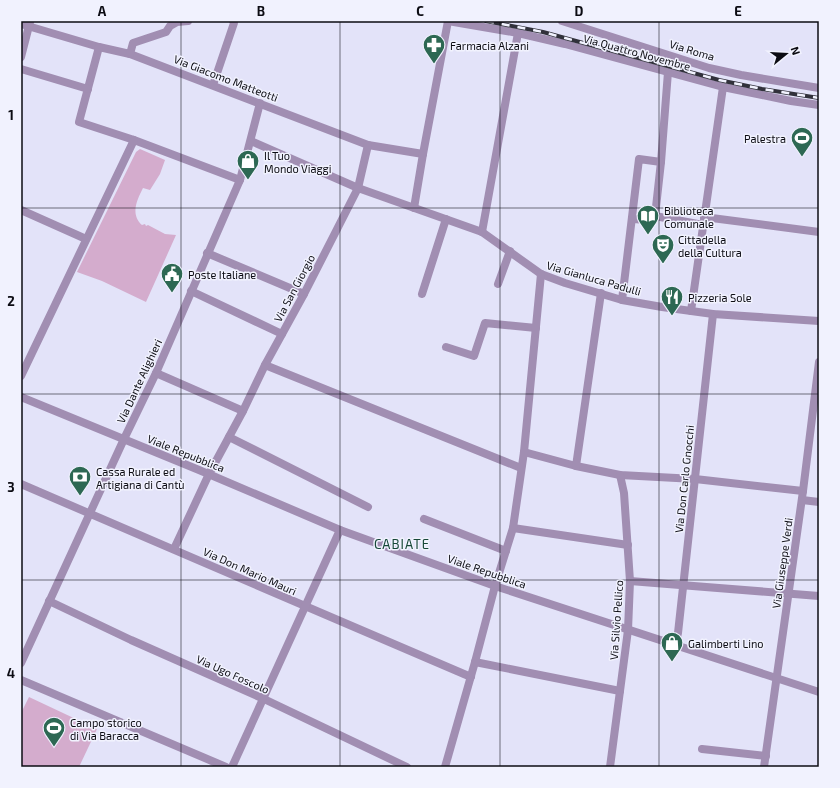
<svg xmlns="http://www.w3.org/2000/svg" width="840" height="788" font-family="'Exo 2',sans-serif">
<style>
.green{fill:#d4accd}
.lines{fill:none;stroke-linecap:round;stroke-linejoin:round}
.minor{stroke:#a18eb2;stroke-width:8}
.rail-casing{stroke:#31313b;stroke-width:4}
.rail{stroke:#f1f2fe;stroke-width:2.5;stroke-dasharray:8;stroke-linecap:butt}
.grid{fill:none;stroke:#0c0c13;stroke-width:1;stroke-opacity:0.55}
.labels{text-anchor:middle;dominant-baseline:central;stroke-width:3;stroke-linejoin:round;paint-order:stroke}
.poi-label{font-size:11px;fill:#0c0c13;stroke:#f1f2fe;text-anchor:start}
.street-label{font-size:11px;fill:#0c0c13;stroke:#f1f2fe}
.quarter-label{font-size:13px;letter-spacing:1px;fill:#164737;stroke:#f1f2fe}
.neatline{fill:none;stroke:#0c0c13;stroke-width:1.5}
.grid-label{font-size:13px;text-anchor:middle;font-weight:bold;fill:#0c0c13}
</style>
<rect width="100%" height="100%" fill="#e3e3f9"/>
<g class="green">
<path d="M140,149L165,160L160,174L150,190L143,188C137,200 130,214 142,225L145,224L146,226L148,225L165,234L176,235L146,302L102,281L77,272L136,152Z"/>
<path d="M29,697L97,729L79,767H21V713Z"/>
</g>
<g class="lines">
<g class="minor">
<path d="M448,21L518,33L565,44L723,87L791,101L819,105"/>
<path d="M562,21L709,68L741,75L819,88"/>
<path d="M21,24L99,47L130,54L368,145L423,154"/>
<path d="M99,47L79,122L134,140L240,180"/>
<path d="M130,54L133,43L166,32L170,26L177,22L188,21"/>
<path d="M21,57L30,22"/>
<path d="M21,69L88,89"/>
<path d="M213,85L234,23L233,21"/>
<path d="M251,141L358,188L482,232L541,274L565,283L622,300L662,307L713,314L819,321"/>
<path d="M414,208L423,154L448,21"/>
<path d="M21,210L86,239"/>
<path d="M655,216L703,225"/>
<path d="M704,217L819,232"/>
<path d="M632,219L649,220L655,216L661,162L668,72"/>
<path d="M482,232L518,33"/>
<path d="M207,253L304,294"/>
<path d="M498,284L510,251"/>
<path d="M191,291L282,334"/>
<path d="M422,294L446,219"/>
<path d="M622,300L639,159L661,162"/>
<path d="M691,311L723,87"/>
<path d="M446,347L474,356L485,323L536,328"/>
<path d="M265,365L521,468"/>
<path d="M156,373L243,411"/>
<path d="M21,376L134,140"/>
<path d="M21,397L199,470L340,530L495,586L819,692"/>
<path d="M229,437L368,507"/>
<path d="M524,452L576,466L620,475L695,479L803,491"/>
<path d="M576,466L601,293"/>
<path d="M21,484C171,548 321,614 471,677"/>
<path d="M802,500L819,502"/>
<path d="M424,519L506,551"/>
<path d="M513,528L628,545"/>
<path d="M174,549L209,474L243,411L265,365L304,294L358,188L368,145"/>
<path d="M630,581L819,596"/>
<path d="M49,601L131,640L264,699L407,767"/>
<path d="M675,645L678,633L713,314"/>
<path d="M475,662L620,691"/>
<path d="M21,663L124,439L156,373L240,180L260,103"/>
<path d="M21,680L226,767"/>
<path d="M702,749L766,756"/>
<path d="M232,767L340,530"/>
<path d="M445,767L475,662L495,586L513,528L524,452L541,274"/>
<path d="M610,767L628,630L630,581L624,493L620,475"/>
<path d="M764,767L803,491L819,362"/>
</g>
<g class="rail-casing">
<path id="rail" d="M486,21L543,32L719,80L762,89L819,98"/>
</g>
<use href="#rail" class="rail"/>
</g>
<path class="grid" d="M181,21V767M340,21V767M500,21V767M659,21V767M21,208H819M21,394H819M21,580H819"/>
<defs>
<g id="pharmacy-pin" transform="scale(1.15)"><path d="M0 17L-7.5 6A9.5 9.5 0 1 1 7.5 6Z" fill="#2d6853" stroke="#f1f2fe"/><path d="M-2-6h4v4h4v4h-4v4h-4v-4h-4v-4h4Z" fill="#fff"/></g>
<g id="stadium-pin" transform="scale(1.15)"><path d="M0 17L-7.5 6A9.5 9.5 0 1 1 7.5 6Z" fill="#2d6853" stroke="#f1f2fe"/><path d="M0-5a6.5 5 0 1 0 0 10a6.5 5 0 1 0 0-10ZM-3.5-1.8h7v3.6h-7Z" fill="#fff"/></g>
<g id="shop-pin" transform="scale(1.15)"><path d="M0 17L-7.5 6A9.5 9.5 0 1 1 7.5 6Z" fill="#2d6853" stroke="#f1f2fe"/><path d="M-5-2.5h2.3a2.7 3.5 0 0 1 5.4 0H5L5.5 6h-11ZM-1.5-2.5h3a1.5 2.3 0 0 0-3 0Z" fill="#fff"/></g>
<g id="library-pin" transform="scale(1.15)"><path d="M0 17L-7.5 6A9.5 9.5 0 1 1 7.5 6Z" fill="#2d6853" stroke="#f1f2fe"/><path d="M-6-4Q-3-5.5-.7-3.5V5Q-3 3-6 4ZM6-4Q3-5.5 .7-3.5V5Q3 3 6 4Z" fill="#fff"/></g>
<g id="theatre-pin" transform="scale(1.15)"><path d="M0 17L-7.5 6A9.5 9.5 0 1 1 7.5 6Z" fill="#2d6853" stroke="#f1f2fe"/><path d="M-5-5.5Q0-4 5-5.5V0Q5 5 0 6Q-5 5-5 0ZM-3.3-2.5H-1v1.5H-3.3ZM1-2.5H3.3v1.5H1ZM-2.8 1Q0 5.5 2.8 1Z" fill="#fff"/></g>
<g id="civic-pin" transform="scale(1.15)"><path d="M0 17L-7.5 6A9.5 9.5 0 1 1 7.5 6Z" fill="#2d6853" stroke="#f1f2fe"/><path d="M-.6-6.5H3V-4.5H.6V-3L4-1V1h2V6H-6V1h2V-1L-.6-3ZM-1.2 2.5V6h2.4V2.5Z" fill="#fff"/></g>
<g id="restaurant-pin" transform="scale(1.15)"><path d="M0 17L-7.5 6A9.5 9.5 0 1 1 7.5 6Z" fill="#2d6853" stroke="#f1f2fe"/><path d="M-5-6h1v4h1v-4h1v4h1v-4h1v5L-1.5 .5V6h-2V.5L-5-1ZM5-6V6H3V1.5H1.5Q1.5-4 5-6Z" fill="#fff"/></g>
<g id="bank-pin" transform="scale(1.15)"><path d="M0 17L-7.5 6A9.5 9.5 0 1 1 7.5 6Z" fill="#2d6853" stroke="#f1f2fe"/><path d="M-6-4H6V4H-6ZM0-2.3a2.3 2.3 0 1 0 0 4.6a2.3 2.3 0 1 0 0-4.6Z" fill="#fff"/></g>
</defs>
<g fill-rule="evenodd">
<use href="#pharmacy-pin" x="434" y="45"/>
<use href="#stadium-pin" x="802" y="138"/>
<use href="#shop-pin" x="248" y="161"/>
<use href="#library-pin" x="648" y="216"/>
<use href="#theatre-pin" x="663" y="245"/>
<use href="#civic-pin" x="172" y="274"/>
<use href="#restaurant-pin" x="672" y="297"/>
<use href="#bank-pin" x="80" y="477"/>
<use href="#shop-pin" x="672" y="643"/>
<use href="#stadium-pin" x="54" y="728"/>
</g>
<g class="labels">
<g class="poi-label">
<text x="450" y="45">Farmacia Alzani</text>
<text x="786" y="138" text-anchor="end">Palestra</text>
<text x="264" y="155">Il Tuo<tspan x="264" dy="13">Mondo Viaggi</tspan></text>
<text x="664" y="210">Biblioteca<tspan x="664" dy="13">Comunale</tspan></text>
<text x="678" y="239">Cittadella<tspan x="678" dy="13">della Cultura</tspan></text>
<text x="188" y="274">Poste Italiane</text>
<text x="688" y="297">Pizzeria Sole</text>
<text x="96" y="471">Cassa Rurale ed<tspan x="96" dy="13">Artigiana di Cantù</tspan></text>
<text x="688" y="643">Galimberti Lino</text>
<text x="70" y="722">Campo storico<tspan x="70" dy="13">di Via Baracca</tspan></text>
</g>
<g class="street-label">
<text transform="translate(692 50) rotate(17)">Via Roma</text>
<text transform="translate(637 52) rotate(15)">Via Quattro Novembre</text>
<text transform="translate(226 78) rotate(21)">Via Giacomo Matteotti</text>
<text transform="translate(594 278) rotate(16)">Via Gianluca Padulli</text>
<text transform="translate(294 288) rotate(-62)">Via San Giorgio</text>
<text transform="translate(139 381) rotate(-65)">Via Dante Alighieri</text>
<text transform="translate(186 453) rotate(22)">Viale Repubblica</text>
<text transform="translate(684 479) rotate(-84)">Via Don Carlo Gnocchi</text>
<text transform="translate(782 563) rotate(-82)">Via Giuseppe Verdi</text>
<text transform="translate(250 571) rotate(24)">Via Don Mario Mauri</text>
<text transform="translate(487 571) rotate(19)">Viale Repubblica</text>
<text transform="translate(616 620) rotate(-86)">Via Silvio Pellico</text>
<text transform="translate(233 674) rotate(24)">Via Ugo Foscolo</text>
</g>
<g class="quarter-label">
<text x="402" y="544">CABIATE</text>
</g>
</g>
<rect width="840" height="788" fill="none" stroke="#f1f2fe" stroke-width="44"/>
<g transform="translate(786 54) rotate(72)" stroke="#f1f2fe" stroke-width="3" paint-order="stroke">
<path d="M0-3L7 15L0 10L-7 15Z" fill="#0c0c13"/>
<text y="-6" font-size="11" font-weight="bold" text-anchor="middle" fill="#0c0c13">N</text>
</g>
<rect x="22" y="22" width="796" height="744" class="neatline"/>
<g class="grid-label">
<text x="102" y="16">A</text>
<text x="261" y="16">B</text>
<text x="420" y="16">C</text>
<text x="579" y="16">D</text>
<text x="738" y="16">E</text>
<text x="11" y="120">1</text>
<text x="11" y="306">2</text>
<text x="11" y="492">3</text>
<text x="11" y="678">4</text>
</g>
</svg>
